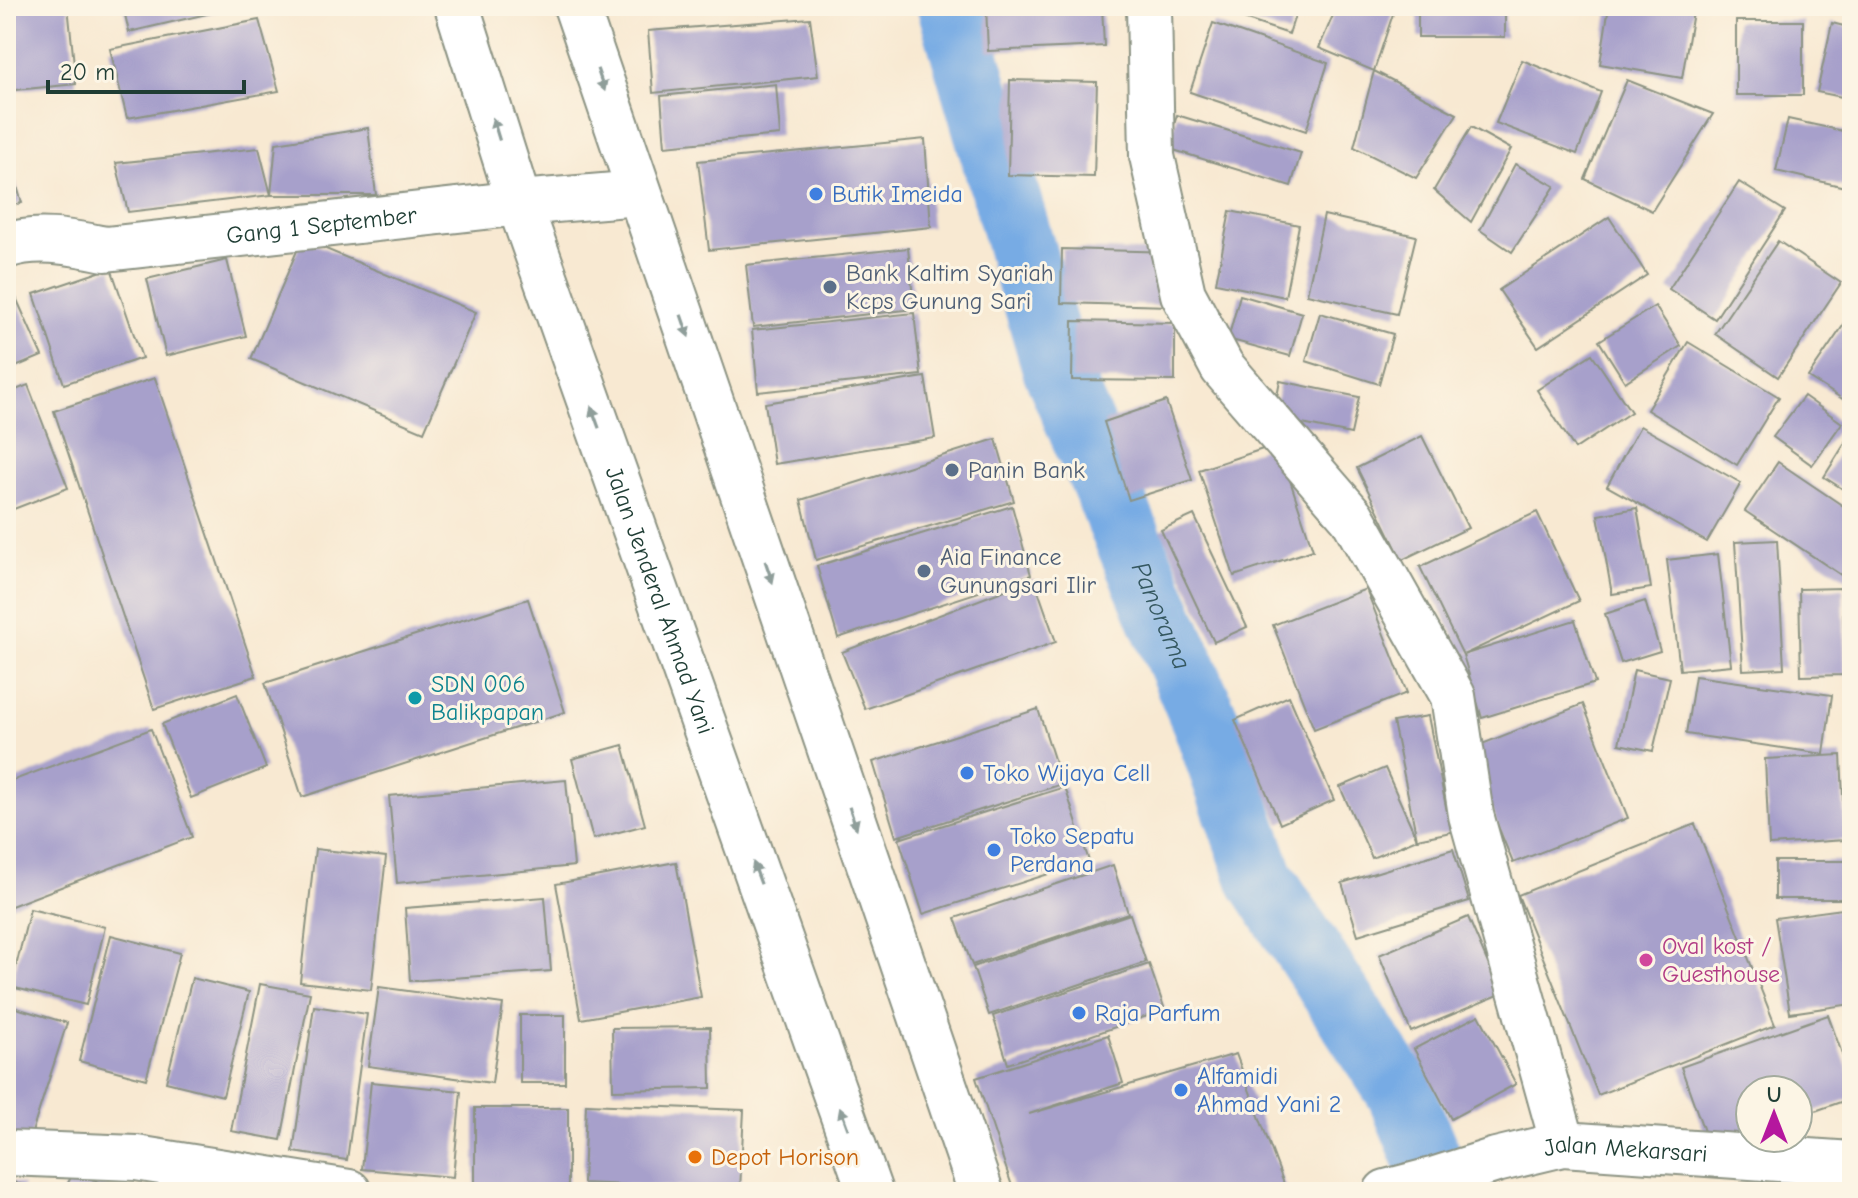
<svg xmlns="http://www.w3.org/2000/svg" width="1858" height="1198" font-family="'Comic Neue',sans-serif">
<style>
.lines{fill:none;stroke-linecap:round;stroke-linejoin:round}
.canal{stroke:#77abe4;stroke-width:68}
.building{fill:#a7a0cb}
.minor-casing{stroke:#8c9383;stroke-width:48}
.tertiary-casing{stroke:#8c9383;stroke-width:48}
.secondary-casing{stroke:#8c9383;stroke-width:48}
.minor{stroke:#fff;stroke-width:44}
.tertiary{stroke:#fff;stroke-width:44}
.secondary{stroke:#fff;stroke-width:44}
.oneway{fill:#8f9e9a}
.shop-dot{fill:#3f7fe0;stroke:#fcf5e5;stroke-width:3}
.service-dot{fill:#5c6f8a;stroke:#fcf5e5;stroke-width:3}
.culture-dot{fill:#0f9aa8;stroke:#fcf5e5;stroke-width:3}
.hotel-dot{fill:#d1479c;stroke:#fcf5e5;stroke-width:3}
.food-dot{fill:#e8710a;stroke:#fcf5e5;stroke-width:3}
.labels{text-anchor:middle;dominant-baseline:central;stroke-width:6;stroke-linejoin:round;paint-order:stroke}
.shop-label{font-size:24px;fill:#366cbe;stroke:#fcf5e5;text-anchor:start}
.street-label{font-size:24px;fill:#1f3d34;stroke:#fcf5e5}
.service-label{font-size:24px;fill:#4e5e75;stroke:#fcf5e5;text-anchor:start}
.culture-label{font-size:24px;fill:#0d838f;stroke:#fcf5e5;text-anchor:start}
.hotel-label{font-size:24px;fill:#b23c85;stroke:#fcf5e5;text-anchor:start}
.food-label{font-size:24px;fill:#c56008;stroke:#fcf5e5;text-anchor:start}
.water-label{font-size:26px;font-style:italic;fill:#355860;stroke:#fcf5e5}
</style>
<rect width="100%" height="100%" fill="#fcf5e5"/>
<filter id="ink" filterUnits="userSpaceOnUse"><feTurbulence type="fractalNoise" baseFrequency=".0125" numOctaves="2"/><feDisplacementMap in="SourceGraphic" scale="16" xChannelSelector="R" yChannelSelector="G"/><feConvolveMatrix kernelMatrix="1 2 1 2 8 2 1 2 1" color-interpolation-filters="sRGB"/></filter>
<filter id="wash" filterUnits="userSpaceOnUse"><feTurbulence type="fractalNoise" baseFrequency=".006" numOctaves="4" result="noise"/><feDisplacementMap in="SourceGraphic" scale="32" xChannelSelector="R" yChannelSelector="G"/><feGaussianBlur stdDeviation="1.8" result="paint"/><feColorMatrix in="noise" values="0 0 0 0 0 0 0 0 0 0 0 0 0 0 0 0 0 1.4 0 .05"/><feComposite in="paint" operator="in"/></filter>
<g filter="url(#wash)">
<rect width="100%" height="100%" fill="#f8e9d2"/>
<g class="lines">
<path class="canal" id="s1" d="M951,6L1056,368L1207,725L1261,879L1400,1092L1441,1192"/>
</g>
<g id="blocks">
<g class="building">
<path d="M6,6H68L76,84L6,91Z"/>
<path d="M123,6H237V7L129,32Z"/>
<path d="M986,6H1102L1104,46L988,51Z"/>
<path d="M1205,6H1298L1289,34Z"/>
<path d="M1337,6H1389L1395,8L1374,71L1319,48Z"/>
<rect x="1418" y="6" width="87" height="31"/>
<path d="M1609,6H1694L1682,78L1600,64Z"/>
<path d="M810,18L818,76L653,93L648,31Z"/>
<path d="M259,20L279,91L127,118L110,49Z"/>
<rect x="1736" y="21" width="67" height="74"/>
<path d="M1213,23L1328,63L1306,131L1190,92Z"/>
<path d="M1832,23L1852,28V99L1817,92Z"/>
<path d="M1522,60L1601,92L1577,154L1496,123Z"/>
<path d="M1374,71L1457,114L1416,178L1354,147Z"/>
<path d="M1010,80L1097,82L1094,177L1008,175Z"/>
<path d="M1627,80L1713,114L1652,211L1585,179Z"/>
<path d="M776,84L780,135L665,146L661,96Z"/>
<path d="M1177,115L1301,153L1291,186L1167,148Z"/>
<path d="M1788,119L1852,133V158L1845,187L1776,171Z"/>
<path d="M1471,127L1511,149L1471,222L1434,190Z"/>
<path d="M368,128L376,195H271L128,212L116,163L259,148L271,195L276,143Z"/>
<path d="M925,139L931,227L709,250L698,161Z"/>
<path d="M6,150L22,203L6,206Z"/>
<path d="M1515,164L1555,186L1512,252L1480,230Z"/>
<path d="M1739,182L1785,211L1715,319L1669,289Z"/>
<path d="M1230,211L1299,225L1285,297L1216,283Z"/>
<path d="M1324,215L1416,236L1397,314L1307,294Z"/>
<path d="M1609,217L1647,275L1538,347L1499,290Z"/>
<path d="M302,239L476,312L424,432L251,359Z"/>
<path d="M1778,241L1841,283L1778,377L1715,334Z"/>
<path d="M908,248L914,309L753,327L746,265Z"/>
<path d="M1062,249L1173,252L1170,306L1061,303Z"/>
<path d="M227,260L246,336L166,356L147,279Z"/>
<path d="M111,268L142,358L64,384L34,294Z"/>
<path d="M9,282L42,356L6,371V284Z"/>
<path d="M1240,295L1302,313L1290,356L1228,339Z"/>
<path d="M1655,306L1681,346L1625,382L1599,341Z"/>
<path d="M914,313L921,375L758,392L752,330Z"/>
<path d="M1320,313L1393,334L1379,384L1306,361Z"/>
<path d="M1073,321L1175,323V381L1072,380Z"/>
<path d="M1845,323L1852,328V405L1808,377Z"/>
<path d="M1688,342L1779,397L1737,465L1647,410Z"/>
<path d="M1592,354L1631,412L1575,449L1537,390Z"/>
<path d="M925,377L935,438L774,464L765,403Z"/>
<path d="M155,378L256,676L154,709L54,411Z"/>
<path d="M1280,381L1359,397L1351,434L1273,418Z"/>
<path d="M28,385L68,488L6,512V394Z"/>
<path d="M1804,396L1842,423L1812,465L1773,437Z"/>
<path d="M1166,401L1192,480L1129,500L1104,422Z"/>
<path d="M1640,426L1741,483L1707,542L1607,486Z"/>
<path d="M1852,432V495L1824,477Z"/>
<path d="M1422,436L1468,528L1402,560L1357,468Z"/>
<path d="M996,439L1014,501L816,560L801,500Z"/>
<path d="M1278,444L1313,550L1234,576L1199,470Z"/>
<path d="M1778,462L1852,512V578L1850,581L1745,511Z"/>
<path d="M1012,506L1031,575L838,638L817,566Z"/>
<path d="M1637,508L1651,588L1612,594L1598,515Z"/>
<path d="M1537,512L1579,601L1463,655L1575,620L1595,683L1482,718L1463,655L1420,567Z"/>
<path d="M1194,515L1247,627L1214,642L1161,530Z"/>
<path d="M1777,540L1784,668L1743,670L1735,542Z"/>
<path d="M1718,554L1731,665L1680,670L1667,560Z"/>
<path d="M1034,579L1056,642L865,709L842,652Z"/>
<path d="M1843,588L1845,675L1801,676L1799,589Z"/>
<path d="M1366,589L1407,693L1314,729L1273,625Z"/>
<path d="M528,599L565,712L302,797L265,683Z"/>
<path d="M1645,601L1660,651L1621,663L1605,614Z"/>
<path d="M1634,670L1670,678L1653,751L1619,744Z"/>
<path d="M1695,676L1832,695L1824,754L1686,734Z"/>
<path d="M237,694L266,768L191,798L162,724Z"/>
<path d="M1289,696L1334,800L1280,824L1235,720Z"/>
<path d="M1583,704L1628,818L1513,863L1467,750Z"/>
<path d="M1038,709L1062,784L896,837L873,762Z"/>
<path d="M1428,716L1451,832L1417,839L1393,722Z"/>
<path d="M151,729L192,837L6,908V783Z"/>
<path d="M623,745L645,825L593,839L572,759Z"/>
<path d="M1841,755L1845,840L1769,845L1765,759Z"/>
<path d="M1385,768L1417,839L1372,858L1340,787Z"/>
<path d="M566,780L574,866L397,883L389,796Z"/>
<path d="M1065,787L1089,861L923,914L899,839Z"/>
<path d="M1695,824L1775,1025L1598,1095L1518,895Z"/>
<path d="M315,849L386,857L371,990L300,982Z"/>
<path d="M1453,849L1469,901L1358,935L1342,883Z"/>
<rect x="1775" y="861" width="73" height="38"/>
<path d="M676,862L701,997L581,1019L556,884Z"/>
<path d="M1113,865L1128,913L972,965L955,918Z"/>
<path d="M545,897L551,971L410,981L405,908Z"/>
<path d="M30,909L105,927L86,1005L11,987Z"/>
<path d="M1842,909L1852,974V1004L1790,1013L1775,918Z"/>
<path d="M1130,914L1146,962L989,1015L973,967Z"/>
<path d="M1468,917L1501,994L1411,1032L1379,955Z"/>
<path d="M111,935L180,953L146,1079L79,1061Z"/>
<path d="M1149,964L1165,1010L1008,1064L993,1016Z"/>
<path d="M192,978L249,992L223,1096L166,1082Z"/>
<path d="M260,984L310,993L281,1140L231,1131Z"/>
<path d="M379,987L503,1004L492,1083L368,1066Z"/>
<path d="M6,1005L67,1023L26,1151L6,1145Z"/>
<path d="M314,1006L367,1014L347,1160L293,1152Z"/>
<rect x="520" y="1015" width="45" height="68"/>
<path d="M1479,1015L1516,1084L1451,1119L1414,1049Z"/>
<path d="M1828,1015L1852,1081V1098L1798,1117V1090H1750V1134L1710,1148L1681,1067Z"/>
<path d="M710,1027L711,1088L613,1090L612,1028Z"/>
<path d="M1108,1035L1123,1083L1029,1114L1236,1054L1287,1192H1014L976,1078Z"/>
<path d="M371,1082L461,1091L453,1177L362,1169Z"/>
<path d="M586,1104L744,1110L740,1190L583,1183Z"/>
<rect x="475" y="1108" width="93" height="82"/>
<path d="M75,1170L116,1192H63Z"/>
<path d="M6,1180L23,1185L21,1192H6Z"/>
</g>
</g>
</g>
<g filter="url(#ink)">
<use href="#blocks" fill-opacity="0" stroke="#8c9383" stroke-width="2"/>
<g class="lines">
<g class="minor-casing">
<g id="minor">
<path d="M1149,6L1152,156L1183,294L1222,367L1352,517L1453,696L1471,815L1563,1144"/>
<path id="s2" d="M6,246C38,235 73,243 106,249L519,203L639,193"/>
<path d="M6,1153L136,1158L349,1192"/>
</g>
</g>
<g class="tertiary-casing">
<g id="tertiary">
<path id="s3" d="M1386,1192L1436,1179L1496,1160L1563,1144L1852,1164"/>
</g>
</g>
<g class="secondary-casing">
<g id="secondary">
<path id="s4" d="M457,6L519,203L870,1192"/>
<path d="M576,6L981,1192"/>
</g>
</g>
<use href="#minor" class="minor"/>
<use href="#tertiary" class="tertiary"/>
<use href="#secondary" class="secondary"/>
</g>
<defs><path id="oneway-solid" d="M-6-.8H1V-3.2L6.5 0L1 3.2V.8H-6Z" transform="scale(2)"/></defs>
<g class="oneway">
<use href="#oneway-solid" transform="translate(601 80) rotate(71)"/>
<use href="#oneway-solid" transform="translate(496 129) rotate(-107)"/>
<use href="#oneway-solid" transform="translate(685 326) rotate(71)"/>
<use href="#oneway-solid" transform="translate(595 417) rotate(-110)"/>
<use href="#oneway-solid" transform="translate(769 572) rotate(71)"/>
<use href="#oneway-solid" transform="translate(853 818) rotate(71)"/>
<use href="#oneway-solid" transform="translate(757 873) rotate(-110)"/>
<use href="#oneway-solid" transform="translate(844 1118) rotate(-110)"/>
</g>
</g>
<g class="shop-dot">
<circle cx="816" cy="194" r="8"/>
<circle cx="967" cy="773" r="8"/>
<circle cx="994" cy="850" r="8"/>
<circle cx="1079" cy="1013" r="8"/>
<circle cx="1181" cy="1090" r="8"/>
</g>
<g class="service-dot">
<circle cx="830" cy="287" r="8"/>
<circle cx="952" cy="470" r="8"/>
<circle cx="924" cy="571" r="8"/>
</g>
<circle class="culture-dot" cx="415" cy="698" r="8"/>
<circle class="hotel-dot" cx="1646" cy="960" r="8"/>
<circle class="food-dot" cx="695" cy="1157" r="8"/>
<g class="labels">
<g class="shop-label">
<text x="832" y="194">Butik Imeida</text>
<text x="983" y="773">Toko Wijaya Cell</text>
<text x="1010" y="836">Toko Sepatu<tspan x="1010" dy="28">Perdana</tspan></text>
<text x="1095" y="1013">Raja Parfum</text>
<text x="1197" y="1076">Alfamidi<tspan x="1197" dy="28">Ahmad Yani 2</tspan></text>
</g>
<g class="street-label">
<text stroke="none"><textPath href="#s2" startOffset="318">Gang 1 September</textPath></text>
<text stroke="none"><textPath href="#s4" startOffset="628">Jalan Jenderal Ahmad Yani</textPath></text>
<text stroke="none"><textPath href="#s3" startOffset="246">Jalan Mekarsari</textPath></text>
</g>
<g class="service-label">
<text x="846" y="273">Bank Kaltim Syariah<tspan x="846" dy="28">Kcps Gunung Sari</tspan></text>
<text x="968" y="470">Panin Bank</text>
<text x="940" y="557">Aia Finance<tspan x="940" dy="28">Gunungsari Ilir</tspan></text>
</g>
<g class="culture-label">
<text x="431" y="684">SDN 006<tspan x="431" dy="28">Balikpapan</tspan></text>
</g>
<g class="hotel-label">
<text x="1662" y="946">Oval kost /<tspan x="1662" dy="28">Guesthouse</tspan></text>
</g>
<g class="food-label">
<text x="711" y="1157">Depot Horison</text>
</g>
<g class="water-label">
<text stroke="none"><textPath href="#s1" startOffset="646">Panorama</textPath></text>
</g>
</g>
<rect width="1858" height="1198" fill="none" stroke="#fcf5e5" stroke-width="32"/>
<g transform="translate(1774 1114)"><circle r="38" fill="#fcf5e5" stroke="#a4ab9e" stroke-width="2"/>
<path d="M0-6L14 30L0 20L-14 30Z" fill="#b5179e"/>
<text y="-12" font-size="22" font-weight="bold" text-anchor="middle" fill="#1f3d34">U</text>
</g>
<path d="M48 80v12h196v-12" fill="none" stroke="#1f3d34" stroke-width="4"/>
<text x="60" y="80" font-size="24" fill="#1f3d34" stroke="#fcf5e5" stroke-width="6" paint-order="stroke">20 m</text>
</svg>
